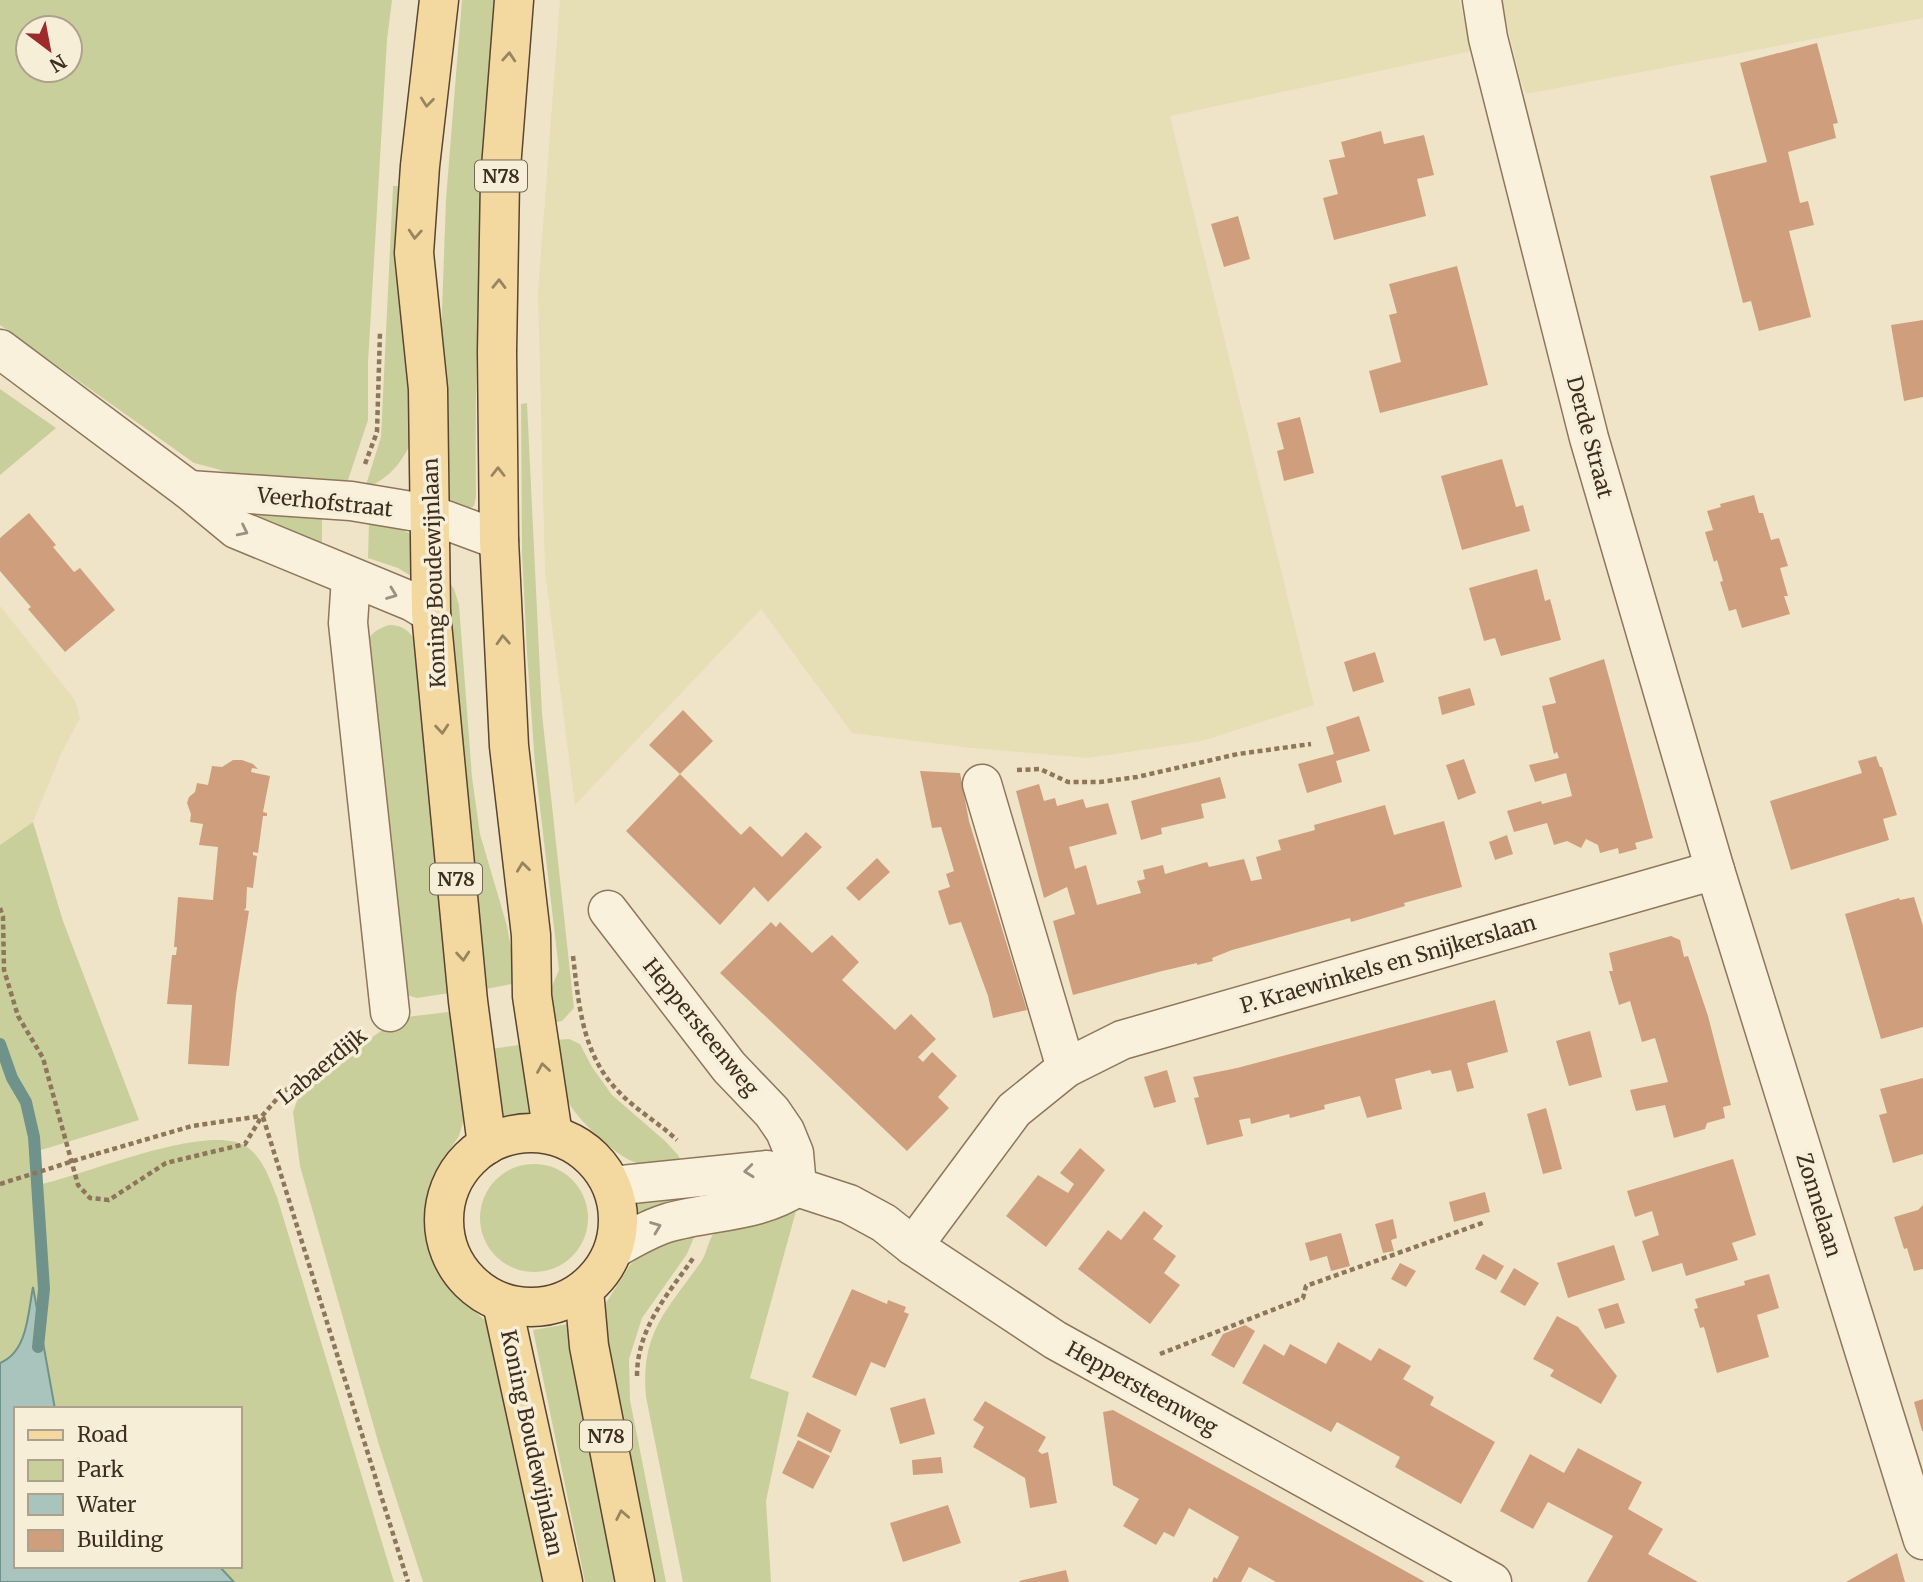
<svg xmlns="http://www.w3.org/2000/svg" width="1923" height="1582" font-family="Merriweather,serif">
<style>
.farmland{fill:#e6deb5}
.green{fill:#c9cf9b;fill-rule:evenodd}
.water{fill:#a9c4bc;stroke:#6f938a;stroke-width:2}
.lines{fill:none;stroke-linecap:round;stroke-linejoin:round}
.stream{stroke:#6f938a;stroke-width:12}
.building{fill:#cf9f7d}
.minor-casing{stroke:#8d765c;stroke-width:41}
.major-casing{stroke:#5b4430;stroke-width:41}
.path{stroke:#8d765c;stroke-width:4.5;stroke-dasharray:5 3.5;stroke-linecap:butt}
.minor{stroke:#faf1dc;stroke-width:38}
.major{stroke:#f3d9a0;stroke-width:38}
.path-bridge{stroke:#8d765c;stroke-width:4.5;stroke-dasharray:5 3.5;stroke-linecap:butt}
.oneway{stroke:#988460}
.oneway2{stroke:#9c907e}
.labels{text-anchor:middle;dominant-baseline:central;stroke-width:7;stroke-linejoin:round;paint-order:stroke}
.shield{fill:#f7eed8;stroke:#756857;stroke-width:2}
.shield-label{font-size:19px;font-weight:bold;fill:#3d2e20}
.street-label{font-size:21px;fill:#3d2e20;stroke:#f7eed8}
</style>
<rect width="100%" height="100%" fill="#f0e4c8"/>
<g class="farmland">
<path d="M560,0H1459L1472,51L1170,116L1314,705L1202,741L1088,758L971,748L852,733L761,609L575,805L545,572L538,292Z"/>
<path d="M1501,0H1923V18L1526,94L1521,81Z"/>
<path d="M0,606L75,700L80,718L60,756L33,822L0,845Z"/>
</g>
<g class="green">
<path d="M0,0H392L387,40L368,363V420L348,480H249L217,469L194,463L0,325ZM28,28H70V70H28Z"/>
<path d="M462,0H494C482,166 474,331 476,497L474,506L468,509L446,498L440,367L446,199Z"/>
<path d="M393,186H405L415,435C403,460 392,478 365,488L381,437Z"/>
<path d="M0,389L56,428L0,475Z"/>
<path d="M527,403L542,714L574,1008L562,1021L552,1023L549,993L559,970L535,765L527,653L522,553L521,404Z"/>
<path d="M249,514L322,519V549Z"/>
<path d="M369,522L394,526L419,538L416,576H411L398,568L368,558Z"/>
<path d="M445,576L454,589L459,605L472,777L480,834L507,926L517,983L481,990Z"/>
<path d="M389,625C402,625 408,630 415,640L456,992L417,998L407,995L365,646C370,633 377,629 389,625Z"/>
<path d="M33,822L63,921L139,1120L38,1151V1185C84,1176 208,1121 247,1147C263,1158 270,1180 277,1197L394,1582H234L219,1566H240V1409H55L33,1289C26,1313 29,1352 0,1363V845Z"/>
<path d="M457,1011L466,1112L459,1136L437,1169L432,1182L426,1209L427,1237L435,1264L449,1288L490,1325L550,1582H423L379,1445L300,1166L293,1112L302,1087L381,1031L406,1017Z"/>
<path d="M569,1039L580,1044L592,1067L612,1095L665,1141L678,1155L683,1166C667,1166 649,1168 634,1162C616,1156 574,1117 567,1099C560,1081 559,1059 555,1040Z"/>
<path d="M526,1044L534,1112L500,1118L491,1049Z"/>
<circle cx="534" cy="1218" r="54"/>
<path d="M689,1190L691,1203L637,1212L635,1199Z"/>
<path d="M796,1211L750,1378L789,1392L766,1501L771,1582H683L646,1397C640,1333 667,1310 701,1262C708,1252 708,1236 718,1229C738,1214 773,1215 796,1211Z"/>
<path d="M695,1235L687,1254L642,1318L629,1359L630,1400L666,1582H649L611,1392L604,1306L630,1265L648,1248Z"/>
<path d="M568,1324L621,1582H585L533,1330Z"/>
</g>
<path class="water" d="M33,1287L55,1409H16V1566H219L234,1582H0V1363C28,1352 28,1312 33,1287Z"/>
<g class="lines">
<path class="stream" d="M0,1044L12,1078L26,1102L34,1137L44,1289L38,1347"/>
</g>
<g class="building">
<path d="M1817,43L1838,123L1833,124L1836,138L1788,152L1800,203L1808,201L1814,225L1789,231L1811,317L1759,331L1751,301L1743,303L1710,176L1767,162L1740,63Z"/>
<path d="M1381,131L1384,144L1424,135L1434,175L1417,179L1426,216L1334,240L1323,198L1338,194L1329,160L1345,157L1341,142Z"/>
<path d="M1238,216L1250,259L1224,267L1211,224Z"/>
<path d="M1457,266L1488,385L1380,413L1369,371L1401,362L1389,315L1397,313L1389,284Z"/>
<path d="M1923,320V397L1904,401L1891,325Z"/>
<path d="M1300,417L1314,473L1284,481L1277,451L1284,449L1277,423Z"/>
<path d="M1502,459L1516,507L1523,505L1530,531L1462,550L1441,476Z"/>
<path d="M1754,495L1759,513H1763L1771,540L1779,538L1788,566L1780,568L1788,596H1784L1790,614L1742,628L1736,609L1729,611L1720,582L1723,581L1717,560L1714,562L1705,532L1713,530L1707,511L1721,507L1720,504Z"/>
<path d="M29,513L56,545L53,547L74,572L80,568L115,610L65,652L28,609L31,607L0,571V538Z"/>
<path d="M1537,569L1545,601L1550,599L1561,640L1501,656L1495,638L1484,641L1469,588Z"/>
<path d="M1375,652L1384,682L1353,692L1344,662Z"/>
<path d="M1604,659L1653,838L1635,843L1637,849L1619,854L1618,848L1600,853L1598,845L1586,839L1581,848L1567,841L1554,845L1547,823L1514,832L1507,811L1541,801L1542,804L1572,796L1566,773L1535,782L1529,765L1559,758L1557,752L1554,754L1542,706L1556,703L1549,678Z"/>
<path d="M1470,688L1475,705L1442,715L1438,697Z"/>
<path d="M683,710L713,741L680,774L649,745Z"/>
<path d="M1359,716L1370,751L1336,761L1342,782L1307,793L1298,764L1334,754L1326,727Z"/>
<path d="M1876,756L1880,767H1882L1897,815L1883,819L1889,840L1791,870L1770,801L1862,773L1858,761Z"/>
<path d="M1464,759L1476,793L1458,800L1446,765Z"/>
<path d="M233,760H242L253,764L258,769L252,768L251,772L270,776L263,812L267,813V816H263L258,853L253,852V855L257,856L253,888L247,887L246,908L244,910L249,911L236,995L229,1066L188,1064L192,1005L167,1004L172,955H176L177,947H174L178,897L213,900L218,847L199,845L203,824L190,822L191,814L187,803L189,797L195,792L197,783L208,785L212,766L222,767Z"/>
<path d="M920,771L960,773L969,821L1027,1010L993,1018L988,996L961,922L949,925L938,891L950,887L946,874L954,871L941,827L932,828Z"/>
<path d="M680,774L741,835L750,826L782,857L806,832L822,847L768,902L754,887L720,925L626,831Z"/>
<path d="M1220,777L1226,798L1201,804L1204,818L1161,828L1162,834L1141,840L1131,801Z"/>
<path d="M1039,784L1044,801L1055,798L1057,806L1083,799L1086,808L1108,803L1117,834L1069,847L1075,869L1086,865L1097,905L1141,893L1137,881L1145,879L1143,870L1163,865L1165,874L1207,862L1209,867L1244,859L1251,881L1262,879L1256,857L1281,850L1278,840L1315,830L1314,825L1385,805L1394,835L1444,821L1462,887L1404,903L1405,906L1351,922L1350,918L1232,950L1212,958L1213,961L1197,965V963L1162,971L1073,995L1053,921L1075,914L1067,887L1044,898L1016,791Z"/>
<path d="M1507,835L1513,854L1495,860L1489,842Z"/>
<path d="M877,858L890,872L859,901L846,888Z"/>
<path d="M1914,897L1923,926V1027L1881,1039L1845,914L1899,898L1900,900Z"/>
<path d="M771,922L776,927L780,922L812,953L832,935L859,962L842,980L895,1030L911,1014L936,1039L918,1057L923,1062L932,1052L957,1076L938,1097L949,1108L907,1151L720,973Z"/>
<path d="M1671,936L1680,940L1684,957L1688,956L1708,1016L1731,1105L1723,1107L1725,1118L1707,1123L1705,1129L1674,1138L1665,1105L1636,1111L1630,1090L1668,1082L1655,1038L1642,1042L1630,1001L1619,1005L1609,971H1613L1609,953Z"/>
<path d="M1495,1000L1508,1052L1467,1063L1474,1088L1457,1092L1451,1070L1432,1074L1430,1070L1395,1079L1402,1109L1367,1118L1360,1096L1324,1105L1325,1109L1290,1118L1289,1114L1251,1124L1250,1118L1239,1120L1243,1136L1207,1145L1194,1098L1199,1097L1193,1077L1237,1068Z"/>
<path d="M1590,1031L1602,1077L1569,1086L1556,1041Z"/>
<path d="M1167,1070L1176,1102L1154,1108L1144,1077Z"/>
<path d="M1923,1078V1154L1893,1163L1879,1115L1887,1113L1880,1089Z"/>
<path d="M1546,1108L1562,1169L1543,1174L1527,1114Z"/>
<path d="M1080,1148L1105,1170L1046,1247L1006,1216L1038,1175L1068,1193L1074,1184L1060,1173Z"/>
<path d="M1733,1159L1756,1235L1732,1243L1738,1260L1686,1276L1682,1263L1652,1272L1642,1241L1659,1235L1652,1211L1635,1217L1627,1191Z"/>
<path d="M1485,1192L1490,1212L1454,1222L1449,1202Z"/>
<path d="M1923,1205V1269L1914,1271L1907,1248L1904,1249L1894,1217L1918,1210Z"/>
<path d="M1144,1211L1163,1226L1153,1239L1176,1256L1164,1273L1180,1285L1150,1324L1078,1269L1108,1230L1121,1240Z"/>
<path d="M1393,1219L1397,1238L1391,1240L1394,1251L1383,1253L1375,1224Z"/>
<path d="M1341,1233L1350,1266L1331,1271L1327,1256L1310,1261L1305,1243Z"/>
<path d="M1614,1245L1625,1280L1568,1298L1557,1263Z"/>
<path d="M1483,1254L1504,1266L1496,1280L1475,1269Z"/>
<path d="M1400,1263L1416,1271L1406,1287L1391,1279Z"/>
<path d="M1514,1268L1539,1283L1525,1306L1500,1292Z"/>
<path d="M1769,1274L1779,1308L1757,1315L1769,1357L1717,1373L1704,1327L1700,1328L1694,1309L1698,1308L1695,1299L1745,1285L1744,1281Z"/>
<path d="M852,1289L887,1304L888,1300L906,1307L904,1312L909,1314L885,1368L871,1362L856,1396L812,1377Z"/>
<path d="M1618,1303L1625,1323L1605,1329L1598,1309Z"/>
<path d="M1557,1316L1578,1327L1617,1376L1601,1404L1550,1376L1554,1370L1533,1359Z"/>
<path d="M1245,1325L1255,1331L1234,1368L1211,1355L1223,1334Z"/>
<path d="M1338,1342L1371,1361L1379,1348L1411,1366L1403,1379L1434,1397L1430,1405L1495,1442L1461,1504L1395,1467L1400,1457L1337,1422L1331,1432L1242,1383L1264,1344L1284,1356L1290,1344L1326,1364Z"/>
<path d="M925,1398L935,1434L900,1444L890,1408Z"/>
<path d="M1923,1399V1431H1922L1914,1402Z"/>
<path d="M985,1401L1046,1437L1038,1451L1042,1454L1048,1452L1057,1503L1030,1508L1025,1478L973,1447L984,1427L973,1420Z"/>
<path d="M1113,1410L1286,1505L1425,1582H1276L1249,1567L1241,1582H1212L1214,1577L1217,1579L1239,1537L1189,1508L1174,1537L1164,1532L1156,1545L1123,1526L1139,1499L1113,1485L1103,1412Z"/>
<path d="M807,1412L841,1430L831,1453L797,1436Z"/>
<path d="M798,1440L830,1456L813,1489L782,1473Z"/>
<path d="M1578,1448L1642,1482L1628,1509L1663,1529L1648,1554L1698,1582H1587L1613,1536L1548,1502L1533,1529L1500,1511L1530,1454L1564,1473Z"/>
<path d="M941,1457L943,1473L913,1475L912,1460Z"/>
<path d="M948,1505L961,1543L903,1562L890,1523Z"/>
<path d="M1897,1553L1905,1582H1846Z"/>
<path d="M1066,1570L1069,1582H1020L1019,1581Z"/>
</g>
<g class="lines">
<g class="minor-casing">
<g id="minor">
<path d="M1482,0L1488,38L1589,438L1715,870L1923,1540"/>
<path d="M0,349L189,490L236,529L413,602L431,613"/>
<path d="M189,490L351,501L429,514L499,540"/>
<path d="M351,578L348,623L390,1012"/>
<path d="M982,784L1066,1068"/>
<path d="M608,910L729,1067L772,1112L785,1131L794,1153L797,1187"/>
<path d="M612,1186L767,1170L783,1176L797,1187L849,1204L884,1223L913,1246L1055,1340L1492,1582"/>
<path d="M913,1246L1014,1110L1066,1068L1122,1040L1715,870"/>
<path d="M614,1249C631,1239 648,1229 667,1223C711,1210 758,1213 797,1187"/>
</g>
</g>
<g class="major-casing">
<g id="major">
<path d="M439,0L420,166L414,253L428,389L431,613L468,1001L487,1145"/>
<path d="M514,0L500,181L497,352L499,540L509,746L531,935L532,996L553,1135"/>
<circle cx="531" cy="1220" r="87"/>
<path d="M584,1290L589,1346L635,1582"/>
<path d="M502,1303L563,1582"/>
</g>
</g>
<g class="path">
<path d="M365,464L377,432L380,332"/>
<path d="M1017,770L1040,769L1068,782H1100L1137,777L1238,754L1311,744"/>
<path d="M0,908L3,917L4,970L18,1016L43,1058L78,1185L90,1198L109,1200L166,1163L245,1144L262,1116L282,1093L362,1034"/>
<path d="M573,956C579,1005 582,1055 619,1092C636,1110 659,1123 677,1140"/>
<path d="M263,1117L408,1582"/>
<path d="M96,1154L192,1126L261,1116"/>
<path d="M1160,1354L1303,1298L1306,1286L1485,1222"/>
<path d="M637,1376C637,1328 668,1294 694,1257"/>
</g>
<use href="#minor" class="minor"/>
<use href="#major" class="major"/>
<path class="path-bridge" d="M0,1184L96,1154"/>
</g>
<defs><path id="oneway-chevron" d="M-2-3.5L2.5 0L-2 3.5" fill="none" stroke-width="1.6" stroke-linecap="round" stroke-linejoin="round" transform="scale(1.75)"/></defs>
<g class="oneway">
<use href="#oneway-chevron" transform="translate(509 57) rotate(-86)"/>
<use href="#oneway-chevron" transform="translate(427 102) rotate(96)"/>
<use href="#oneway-chevron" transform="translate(415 234) rotate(94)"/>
<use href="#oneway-chevron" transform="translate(499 284) rotate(-89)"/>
<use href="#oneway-chevron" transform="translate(498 472) rotate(-90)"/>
<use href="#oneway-chevron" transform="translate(503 640) rotate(-93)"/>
<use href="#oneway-chevron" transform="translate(442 729) rotate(85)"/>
<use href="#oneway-chevron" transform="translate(523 867) rotate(-97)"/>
<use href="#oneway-chevron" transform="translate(463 956) rotate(85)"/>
<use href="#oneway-chevron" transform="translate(543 1068) rotate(-99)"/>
<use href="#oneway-chevron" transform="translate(622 1515) rotate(-101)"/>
</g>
<g class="oneway2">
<use href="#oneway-chevron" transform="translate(243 531) rotate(26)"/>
<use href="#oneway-chevron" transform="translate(392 594) rotate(21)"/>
<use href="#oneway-chevron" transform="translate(749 1171) rotate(174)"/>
<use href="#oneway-chevron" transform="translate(656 1227) rotate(-21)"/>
</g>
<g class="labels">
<g class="shield">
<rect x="475" y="160.5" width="52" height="31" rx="5"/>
<rect x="430" y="863.5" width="52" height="31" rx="5"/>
<rect x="580" y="1420.5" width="52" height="31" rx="5"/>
</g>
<g class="shield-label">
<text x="501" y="176">N78</text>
<text x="456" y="879">N78</text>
<text x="606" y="1436">N78</text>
</g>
<g class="street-label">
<text transform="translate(1590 437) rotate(75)">Derde Straat</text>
<text transform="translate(325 502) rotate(6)">Veerhofstraat</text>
<text transform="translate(434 573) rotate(-92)">Koning Boudewijnlaan</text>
<text transform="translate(1388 964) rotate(-16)">P. Kraewinkels en Snijkerslaan</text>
<text transform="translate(701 1027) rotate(51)">Heppersteenweg</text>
<text transform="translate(322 1066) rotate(-39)">Labaerdijk</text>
<text transform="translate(1819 1205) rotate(73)">Zonnelaan</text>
<text transform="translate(1142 1388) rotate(29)">Heppersteenweg</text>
<text transform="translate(532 1443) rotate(78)">Koning Boudewijnlaan</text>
</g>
</g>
<rect x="14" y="1407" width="228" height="161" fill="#f7eed8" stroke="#ada18e" stroke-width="2"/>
<rect x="28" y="1430" width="35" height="10" fill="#f3d9a0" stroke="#ada18e" stroke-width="2"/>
<text x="77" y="1442" font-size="21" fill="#3d2e20">Road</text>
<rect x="28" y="1460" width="35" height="21" fill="#c9cf9b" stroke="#ada18e" stroke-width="2"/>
<text x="77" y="1477" font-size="21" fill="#3d2e20">Park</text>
<rect x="28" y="1494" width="35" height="21" fill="#a9c4bc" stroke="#ada18e" stroke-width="2"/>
<text x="77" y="1512" font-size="21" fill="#3d2e20">Water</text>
<rect x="28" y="1530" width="35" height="21" fill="#cf9f7d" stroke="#ada18e" stroke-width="2"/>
<text x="77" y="1547" font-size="21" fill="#3d2e20">Building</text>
<g transform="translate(49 49) rotate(148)"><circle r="33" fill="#f7eed8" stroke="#ada18e" stroke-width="2"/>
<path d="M0-5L12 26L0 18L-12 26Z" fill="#9e2a2b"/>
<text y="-10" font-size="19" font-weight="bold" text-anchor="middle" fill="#3d2e20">N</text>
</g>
</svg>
